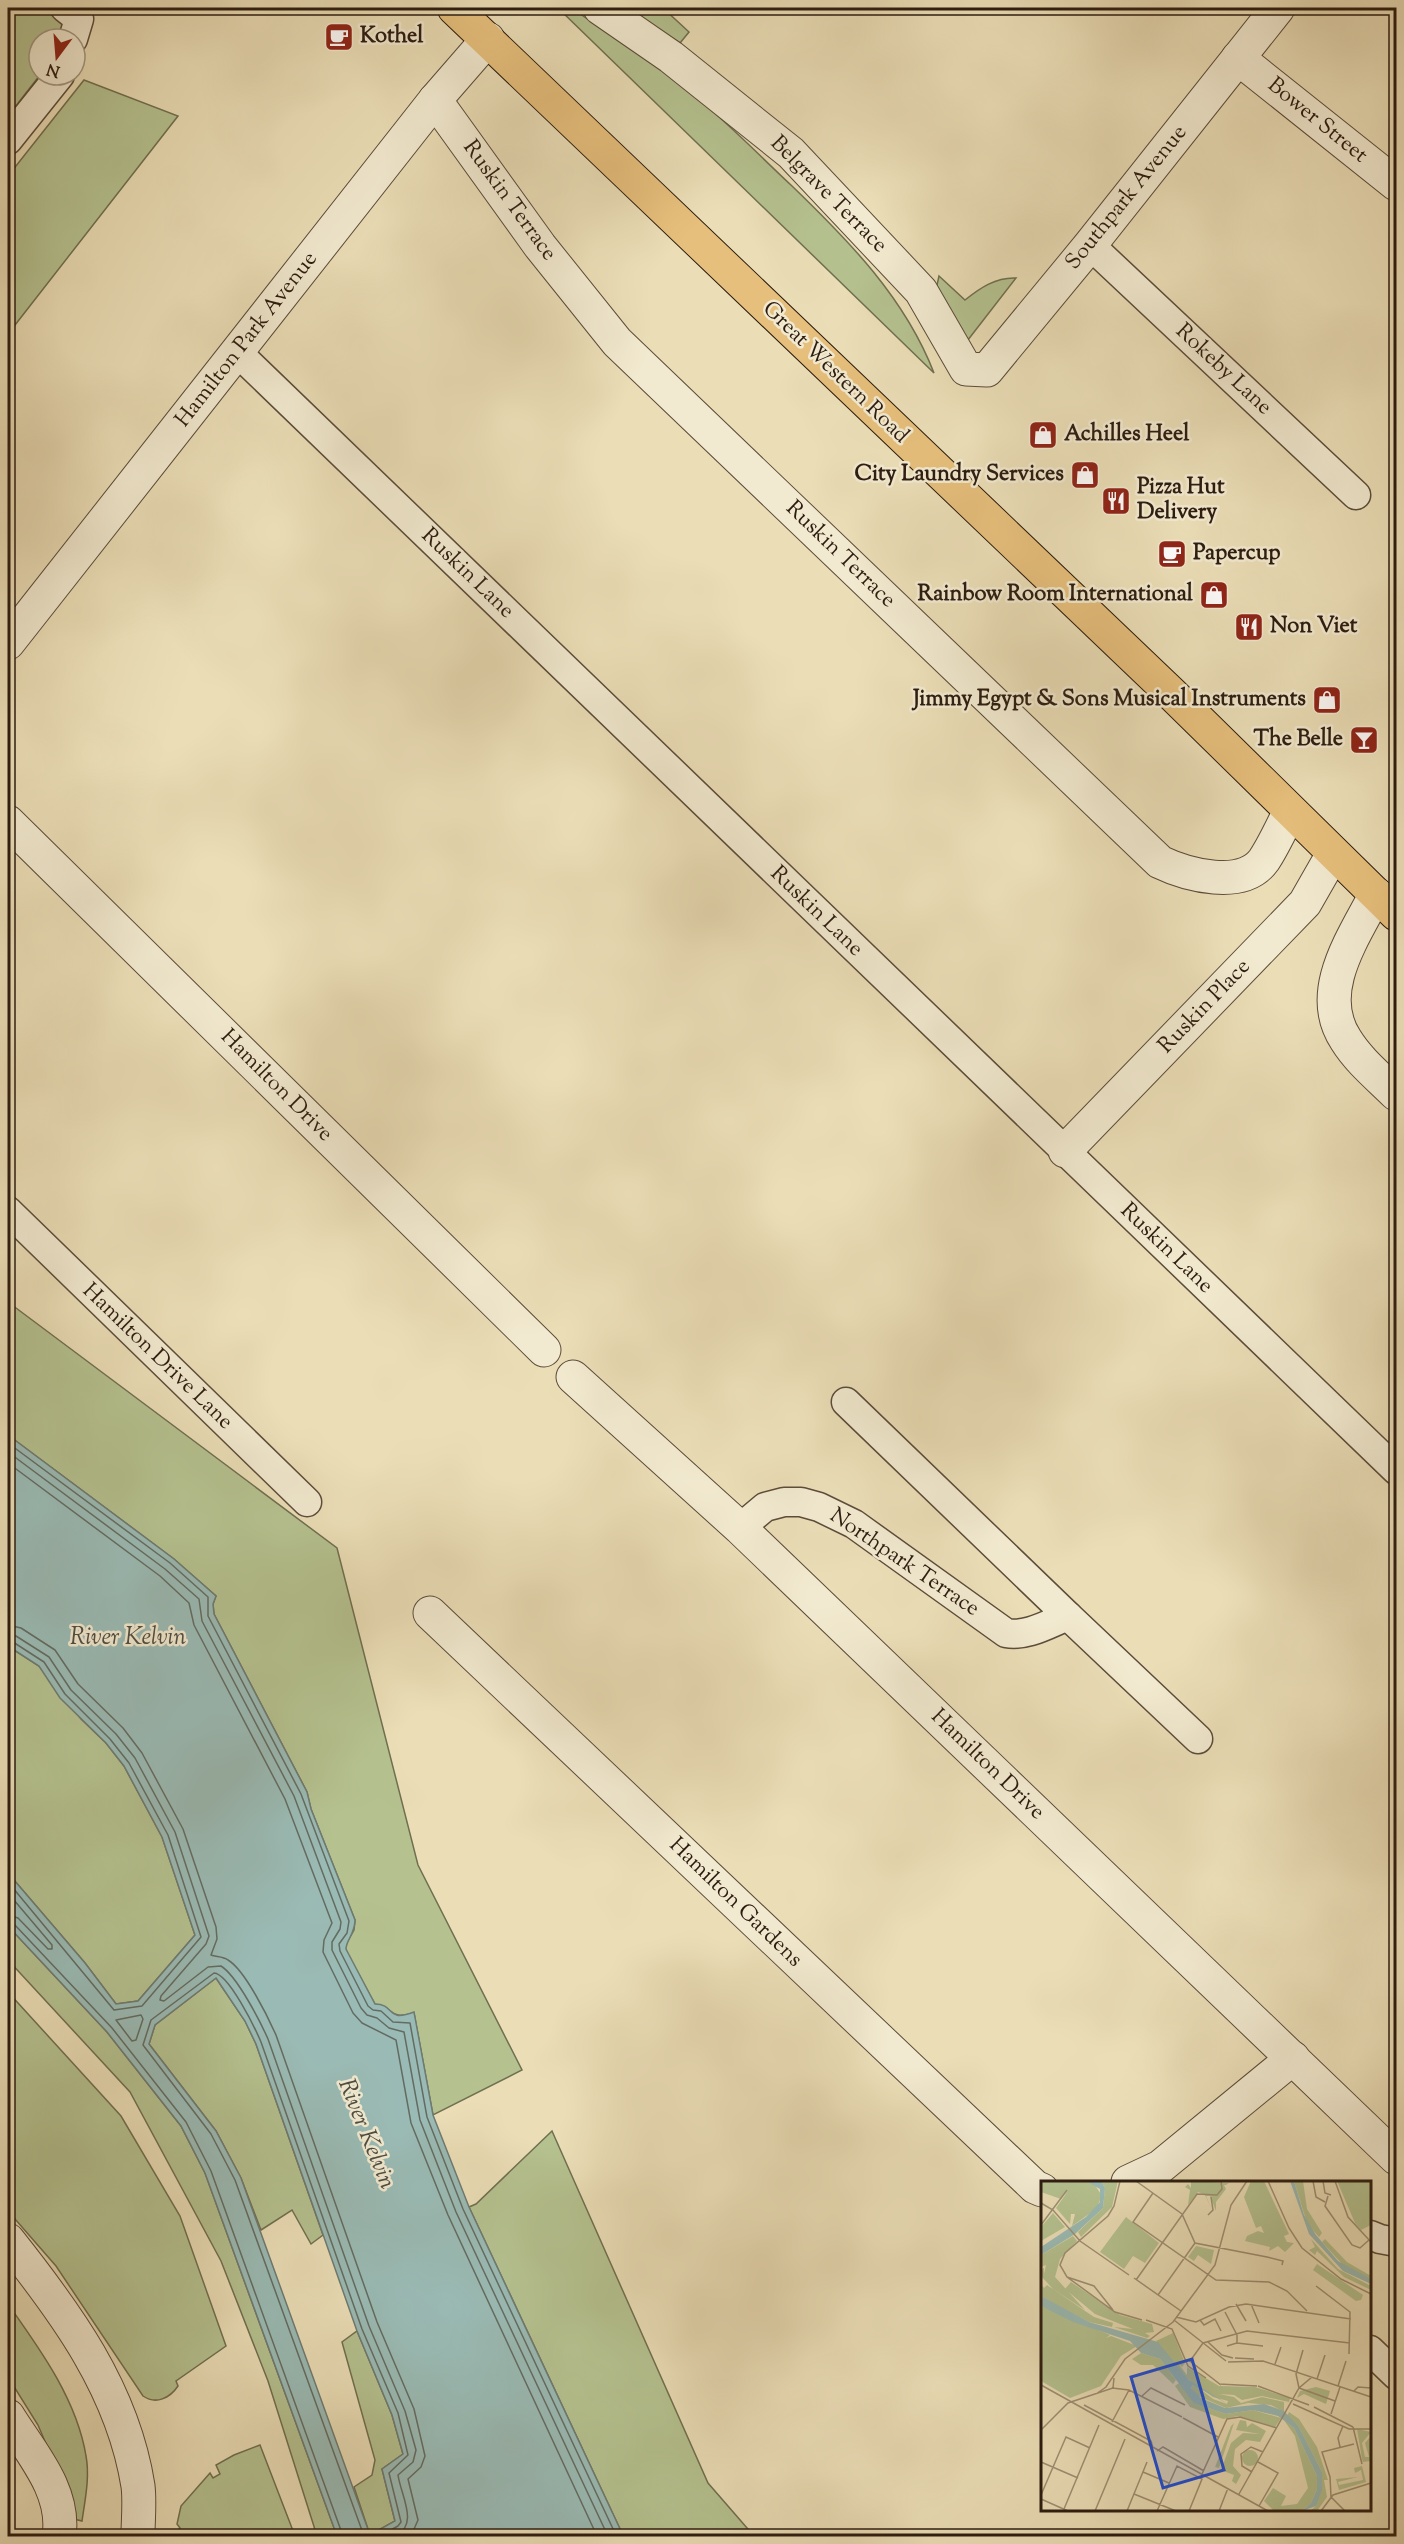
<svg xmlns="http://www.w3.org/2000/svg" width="1404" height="2544" font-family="'Sorts Mill Goudy',serif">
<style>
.green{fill:#b5c290;stroke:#706f50;stroke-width:1.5}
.water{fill:#9abbb5;stroke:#6e7b73;stroke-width:1.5;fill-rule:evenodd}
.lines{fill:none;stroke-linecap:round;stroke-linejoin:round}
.shore{stroke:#636c62;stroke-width:1.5}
.service-casing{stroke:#5c4c3a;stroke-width:31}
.minor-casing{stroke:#5c4c3a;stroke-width:35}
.primary-casing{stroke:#2c1c10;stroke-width:35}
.service{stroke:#f2ead0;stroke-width:28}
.minor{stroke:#f2ead0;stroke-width:33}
.primary{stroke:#e6bf7c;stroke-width:33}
.labels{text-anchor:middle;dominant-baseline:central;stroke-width:5;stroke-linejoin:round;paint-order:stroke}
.poi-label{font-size:22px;font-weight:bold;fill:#2c1c10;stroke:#f2ead0;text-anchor:start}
.street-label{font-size:22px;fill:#2c1c10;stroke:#f2ead0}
.water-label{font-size:24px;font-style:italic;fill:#4d4c42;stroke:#f2ead0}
.inset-road{fill:none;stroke:#9f9074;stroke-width:1.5}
.view{fill:#1d4ed8;fill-opacity:0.15;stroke:#1d4ed8;stroke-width:3}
.inset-edge{fill:none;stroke:#2c1c10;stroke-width:3}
</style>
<rect width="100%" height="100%" fill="#ebdeb7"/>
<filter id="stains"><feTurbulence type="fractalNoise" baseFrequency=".00333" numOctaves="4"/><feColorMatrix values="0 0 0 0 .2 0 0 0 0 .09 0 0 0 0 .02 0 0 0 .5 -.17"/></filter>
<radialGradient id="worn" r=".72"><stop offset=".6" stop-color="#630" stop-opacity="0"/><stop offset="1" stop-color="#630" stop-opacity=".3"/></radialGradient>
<g class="green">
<path d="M8,8H43L65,24L60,39H39L40,75L8,116Z"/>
<path d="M558,8H570L576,11C618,41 664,68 702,102C733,128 762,158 792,186C849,241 905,298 934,373Z"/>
<path d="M620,8H663L689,32L680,43Z"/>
<path d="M84,80L178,116L8,334V176Z"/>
<path d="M939,276L965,300C980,288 996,277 1016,278L964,345L938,290L937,285Z"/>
<path d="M8,1302L337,1548L418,1865L522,2070L433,2115L414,2013C388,2020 397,2009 375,2004L347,1953L345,1946L354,1930L355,1920L311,1809L307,1792L214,1614L213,1604L216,1596L174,1559L8,1435Z"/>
<path d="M8,1646L39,1666L81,1719L106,1743L124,1766L162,1837L195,1935L138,2001L116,2004L85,1963L8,1873Z"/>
<path d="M8,1926L107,2032L181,2126L205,2173L337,2536H317L268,2381L221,2261L130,2092L8,1960Z"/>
<path d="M216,1978L245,2021L256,2044L323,2235L311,2244L292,2210L261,2230L241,2178L216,2131L149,2044L155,2025Z"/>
<path d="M8,1992L121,2116L180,2216L226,2346L176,2381L178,2386C170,2398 156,2405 143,2396L56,2266L8,2211Z"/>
<path d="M552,2131L708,2483L754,2536H619L621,2531L469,2207L476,2204Z"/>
<path d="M8,2304C40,2349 77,2400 86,2456C90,2477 85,2500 82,2521L74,2519L55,2465L38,2425L8,2377Z"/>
<path d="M357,2331L392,2415L403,2454L382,2469L395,2521L370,2535L354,2487L372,2475L375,2460L342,2342Z"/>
<path d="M260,2445L295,2536H174L180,2528L177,2524L181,2506L210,2473L213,2478L220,2474L216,2465L234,2455Z"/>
</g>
<path class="water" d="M8,1435L174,1559L216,1596L213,1604L214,1614L307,1792L311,1809L355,1920C355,1934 346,1940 346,1949L375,2004C396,2004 385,2023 414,2012L433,2115L469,2207L621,2531L619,2536H337L205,2173L181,2126L107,2032L8,1926V1873L85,1963L116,2004L138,2001L195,1935L162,1837L124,1766L106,1743L60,1698L39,1666L8,1646ZM216,1978L245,2021L256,2044L357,2331L392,2415L403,2454L382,2469L395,2521L370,2535L241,2178L216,2131L149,2044L155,2025Z"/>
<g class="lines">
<g class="shore">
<path d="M8,1443L170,1563L208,1597V1616L301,1794L349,1921L347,1933L339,1944L340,1951L368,2006L373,2010L381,2011L393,2022L410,2023L427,2117L463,2209L614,2531V2536"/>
<path d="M8,1452L165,1569L199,1599L202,1621L294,1796L341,1922L340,1929L332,1942V1950L361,2008L367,2015L377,2018L389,2028L404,2032L420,2120L456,2212L606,2532L607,2536"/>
<path d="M8,1463L160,1576L189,1603L194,1625L285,1799L332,1923L324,1940L323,1952L353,2013L362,2023L396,2040L411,2123L448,2215L597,2536"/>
<path d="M8,1625L21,1628L55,1650L78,1684L123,1728L142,1753L183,1829L216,1927L217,1939L211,1955C216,1957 223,1956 228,1960C245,1970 268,2017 276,2035L377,2322L414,2409L425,2456L421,2467L408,2479L418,2520L411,2536"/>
<path d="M8,1634L16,1636L49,1657L71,1690L116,1734L135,1758L175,1832L209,1936L206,1944L161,1996L160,2000L164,2001L208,1967L221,1966C237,1976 260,2021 268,2039L369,2326L405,2411L416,2450L413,2462L398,2475C401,2496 419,2524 396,2536"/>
<path d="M8,1642H13L44,1662L65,1694L110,1739L129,1763L168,1835L201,1937L142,2006L114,2010L8,1882"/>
<path d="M8,1893L52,1945V1949H48L18,1918L8,1915"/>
<path d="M8,1922L14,1924L112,2028L186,2122L211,2171L343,2536"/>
<path d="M141,2015L143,2019L136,2040L132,2041L116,2020Z"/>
<path d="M364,2536L235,2180L211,2134L143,2045L151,2020L214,1973C229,1974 255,2028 261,2042L362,2329L398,2413L408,2455L389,2473L401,2522L398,2526L380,2536"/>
</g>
<g class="service-casing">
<g id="service">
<path d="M65,8L79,19L73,39"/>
<path d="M8,140L60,75"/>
<path d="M1090,245L1356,495"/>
<path d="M237,352L1396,1470"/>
<path d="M8,1211L307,1502"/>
<path d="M740,1528L765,1507L784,1502H801L819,1507L854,1524L1006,1633C1027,1637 1048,1624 1068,1616L846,1402"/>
<path d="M1068,1616L1198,1739"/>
<path d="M1370,2235L1380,2239L1396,2242"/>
<path d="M1370,2350L1396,2375"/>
</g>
</g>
<g class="minor-casing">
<g id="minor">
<path d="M600,8L671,57L791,153L921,291L966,369L987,370L1090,245L1278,8"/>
<path d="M1238,58L1396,184"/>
<path d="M435,100L540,246L617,342L1160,862C1187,875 1243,890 1264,860C1274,845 1282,827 1290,811"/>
<path d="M8,643L435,100L488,39"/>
<path d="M8,822L544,1350"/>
<path d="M1376,894C1354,937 1314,992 1346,1040C1359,1061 1379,1077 1396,1094"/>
<path d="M1065,1151L1305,903L1333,854"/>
<path d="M573,1377L740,1528L1396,2158"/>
<path d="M430,1613L1035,2187L1042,2190"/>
<path d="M1128,2182L1160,2167L1293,2058"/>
<path d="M8,2240C66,2313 123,2390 138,2486C140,2502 138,2520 138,2536"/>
<path d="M8,2416C31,2453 66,2491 59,2536"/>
</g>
</g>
<g class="primary-casing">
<path id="primary" d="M454,8L1172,694L1396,914"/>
</g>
<use href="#service" class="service"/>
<use href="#minor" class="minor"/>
<use href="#primary" class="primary"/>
</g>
<defs>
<g id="cafe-square" transform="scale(1.5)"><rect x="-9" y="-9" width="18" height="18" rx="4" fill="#8f2418" stroke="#f2ead0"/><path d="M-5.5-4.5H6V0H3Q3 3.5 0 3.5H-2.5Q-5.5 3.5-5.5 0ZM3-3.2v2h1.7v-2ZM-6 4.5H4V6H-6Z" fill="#fff"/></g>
<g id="shop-square" transform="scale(1.5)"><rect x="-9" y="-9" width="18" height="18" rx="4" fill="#8f2418" stroke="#f2ead0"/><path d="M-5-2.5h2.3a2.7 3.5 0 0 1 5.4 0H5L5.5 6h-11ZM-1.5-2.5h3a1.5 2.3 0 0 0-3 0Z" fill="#fff"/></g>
<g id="restaurant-square" transform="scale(1.5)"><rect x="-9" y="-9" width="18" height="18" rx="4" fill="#8f2418" stroke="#f2ead0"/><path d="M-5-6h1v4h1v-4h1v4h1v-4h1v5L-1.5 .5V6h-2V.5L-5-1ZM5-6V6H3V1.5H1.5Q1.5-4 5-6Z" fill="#fff"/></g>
<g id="bar-square" transform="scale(1.5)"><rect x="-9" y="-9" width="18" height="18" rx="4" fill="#8f2418" stroke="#f2ead0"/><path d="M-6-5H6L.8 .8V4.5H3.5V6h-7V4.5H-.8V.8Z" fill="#fff"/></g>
</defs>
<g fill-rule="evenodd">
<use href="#cafe-square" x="339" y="37"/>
<use href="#shop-square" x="1043" y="435"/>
<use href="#shop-square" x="1085" y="475"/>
<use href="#restaurant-square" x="1116" y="501"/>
<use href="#cafe-square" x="1172" y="554"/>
<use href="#shop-square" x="1214" y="595"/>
<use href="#restaurant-square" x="1249" y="627"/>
<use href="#shop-square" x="1327" y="700"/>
<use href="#bar-square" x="1364" y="740"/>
</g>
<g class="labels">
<g class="poi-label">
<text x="360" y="37">Kothel</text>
<text x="1064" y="435">Achilles Heel</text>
<text x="1064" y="475" text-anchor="end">City Laundry Services</text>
<text x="1137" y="488">Pizza Hut<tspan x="1137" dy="25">Delivery</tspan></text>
<text x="1193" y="554">Papercup</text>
<text x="1193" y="595" text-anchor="end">Rainbow Room International</text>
<text x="1270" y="627">Non Viet</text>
<text x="1306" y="700" text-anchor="end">Jimmy Egypt &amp; Sons Musical Instruments</text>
<text x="1343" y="740" text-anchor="end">The Belle</text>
</g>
<g class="street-label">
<text transform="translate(1317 121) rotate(39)">Bower Street</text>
<text transform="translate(828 195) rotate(45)">Belgrave Terrace</text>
<text transform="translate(1127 198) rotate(-51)">Southpark Avenue</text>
<text transform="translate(509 201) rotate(54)">Ruskin Terrace</text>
<text transform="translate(247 340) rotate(-52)">Hamilton Park Avenue</text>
<text transform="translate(1223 370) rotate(43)">Rokeby Lane</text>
<text transform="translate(835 373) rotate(44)">Great Western Road</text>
<text transform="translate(840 555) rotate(44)">Ruskin Terrace</text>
<text transform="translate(467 574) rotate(44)">Ruskin Lane</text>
<text transform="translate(816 912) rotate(44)">Ruskin Lane</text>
<text transform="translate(1205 1007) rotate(-46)">Ruskin Place</text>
<text transform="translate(276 1086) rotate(45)">Hamilton Drive</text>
<text transform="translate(1166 1249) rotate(44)">Ruskin Lane</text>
<text transform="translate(157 1357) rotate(44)">Hamilton Drive Lane</text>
<text transform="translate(904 1563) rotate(34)">Northpark Terrace</text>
<text transform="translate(987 1765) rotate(44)">Hamilton Drive</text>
<text transform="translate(735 1903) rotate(44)">Hamilton Gardens</text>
</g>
<g class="water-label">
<text x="128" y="1638">River Kelvin</text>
<text transform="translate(366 2134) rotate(68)">River Kelvin</text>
</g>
</g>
<g transform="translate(1041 2181)">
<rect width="330" height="330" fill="#ebdeb7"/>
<path d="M0,0H45L54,4L61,15L55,28L31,45L34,33H30L29,43L15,27L27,10L20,18L0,11ZM60,0H77L71,26L40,56L37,51L62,27L64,7ZM150,0L189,2L191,0L185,4H183L185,8L175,21V30L169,15H165L171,29L164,14L157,11L147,24L149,9L144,6L147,3L150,7ZM210,0H223L248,53L243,55L246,61L253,62L244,71L237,65L228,70L229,66L204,60L206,55L217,50L223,52L220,45L215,47L203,16ZM253,0H262L266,28L281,52L278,56L266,42ZM296,0H330V44L320,49L314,42ZM12,32L24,46L0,60V46ZM85,36L118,62L104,82L92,75L83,88L59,71ZM32,55L36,60L19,78L14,96L44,129L12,108L0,95V88L3,87V93L5,84L0,86V74ZM270,58L297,88L330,105V109L303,96L276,70L274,74L268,69L274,66ZM284,58L306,81L330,95V98L304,86L281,61ZM155,65L173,69L170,83L157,74L153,80L147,76ZM276,83L322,114L320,119L315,120L272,89ZM30,101L79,134L111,143L113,151L104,152L109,155L106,157L73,146L92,148L54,133L24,108ZM0,103L3,107L6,104L53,136L72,142L71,146L48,141L16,125L0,115ZM0,125L69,154L65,157L70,155L96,165L80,175L60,205L29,217L0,200ZM132,152L144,182L141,186L136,181L146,194V186L178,205L214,206L249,217L248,221L221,215L201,219L193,214L178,213L193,216L200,222L221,216L243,221V231L230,224L207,222L185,227L155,214L150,207L153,203L172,218L186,223L187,220L172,216L148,199L115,160ZM100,172L119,178L135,199L132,203L112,184H100L91,178ZM138,202L154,222L185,233L212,229L240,237L234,246L197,235L182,238L149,226L134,205ZM275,206L289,210L285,223L263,213L256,217L259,210ZM248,231L258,238L276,266L287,299H283L286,316L276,330H269L275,325L281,291L258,246L246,235ZM199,239L205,240L206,246L211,242L225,250L219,261L205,259L194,268L192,285L200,294L195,303L191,300L193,294L180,289L190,262L202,252L219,253L195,249ZM243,239L253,247L276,295V308L270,322L261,330H233L223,320L232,307L245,315L240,325L256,323L267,307L254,255ZM193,242L178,287L174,286L190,245ZM316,248L330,251L321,262L324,276H328L324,262L330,255V280L322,281L321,278ZM201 277a8 8 0 1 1 16 0a8 8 0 1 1-16 0ZM321,285L325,301L298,309L295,298L317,296L297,301L298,304L322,299L320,289L314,292L313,287Z" fill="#b5c290"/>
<path d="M45,0H60L64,7L62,27L34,53L0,74V66L45,36L59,21V8ZM249,0H253L263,34L275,54L297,80L330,98V103L302,90L268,53ZM0,115L48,141L117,161L148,199L187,223L152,204L150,207L160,217L184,227L223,223L243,230L258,246L281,291V309L275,325L261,330L270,322L276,308V295L253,247L237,235L212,229L185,233L153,222L119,178L100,172L89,160L32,141L0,125Z" fill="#9abbb5"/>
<path class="inset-road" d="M79,0L73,25L67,35L24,72L19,84L26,96L74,131L101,139M95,0L141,33L154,62L226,76L242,80L241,84M227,0L248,47L261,67L300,98L330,113M272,0L275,16L284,21M282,0L284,12L290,14M294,0L307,36L330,61M112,12L92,41L175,99L228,101L246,110L266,130M287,15L284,25L311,64L319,67L328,59M0,22L12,29L39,60L88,94M167,34L172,29L170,16M0,44L26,9M26,96L53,105L72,129M93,97L140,130M95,99L156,13L176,14L181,8L180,0M275,105L309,131L308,173M117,114L154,62M195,123L205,140M210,123L218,142M184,131L196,154V162L186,165M135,136L155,141L188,126L205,123L310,138M105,139L131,148L147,185L165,197M133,139L185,180M159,139L163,144L174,138L180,150M167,161L181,174L192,177M196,162L222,165M194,177L213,178M187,181L222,180L330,216M234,183L240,166M276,198L284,174M178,203L216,205M0,204L227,330M180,204L149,180L162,162L206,150L309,162M217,205L268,224M297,205L305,180M71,207L88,209L141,236M258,207L255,193L262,169M258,207L294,220M313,210L317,206L330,207M55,213L65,206L84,178L132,141L174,84L190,24L206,0M101,215L110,207L144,224M252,223L308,248H330M43,224L110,260L112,267M273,226L312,246M290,233L299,206M142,237L177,256M71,241L88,209M312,246L321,283M0,249L27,222L72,207L73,197M299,266L297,257L302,245M116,270L122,266L163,290M0,281L37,297M217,281L237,292L218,325M102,291L128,302M211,291L201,285L200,273L210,266L222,271M161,293L186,238L199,236L236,247M93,313L135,330M198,313L258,207L271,196M0,314L25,256L49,267M290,316L289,296L281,271L313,263M290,316L304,330M0,318L27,330M23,328L58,244M54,330L84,258M86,330L106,281M116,330L136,285L161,298L148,330M178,330L187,307M280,330L292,314L330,302"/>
<path class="view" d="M151,178L183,289L122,307L90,196Z"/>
<rect width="330" height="330" class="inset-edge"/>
</g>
<rect width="1404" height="2544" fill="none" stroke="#ebdeb7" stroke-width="30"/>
<rect x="9" y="9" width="1386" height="2526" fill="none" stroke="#2c1c10" stroke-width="3"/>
<rect x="15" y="15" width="1374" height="2514" fill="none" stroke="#2c1c10" stroke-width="1.5"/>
<g transform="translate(57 57) rotate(196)"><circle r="28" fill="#f2ead0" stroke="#a39883" stroke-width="1.5"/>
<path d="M0-4.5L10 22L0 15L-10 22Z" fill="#8f2418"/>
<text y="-9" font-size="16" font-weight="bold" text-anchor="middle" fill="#2c1c10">N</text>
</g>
<rect width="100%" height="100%" filter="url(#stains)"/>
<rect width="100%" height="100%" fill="url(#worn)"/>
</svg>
